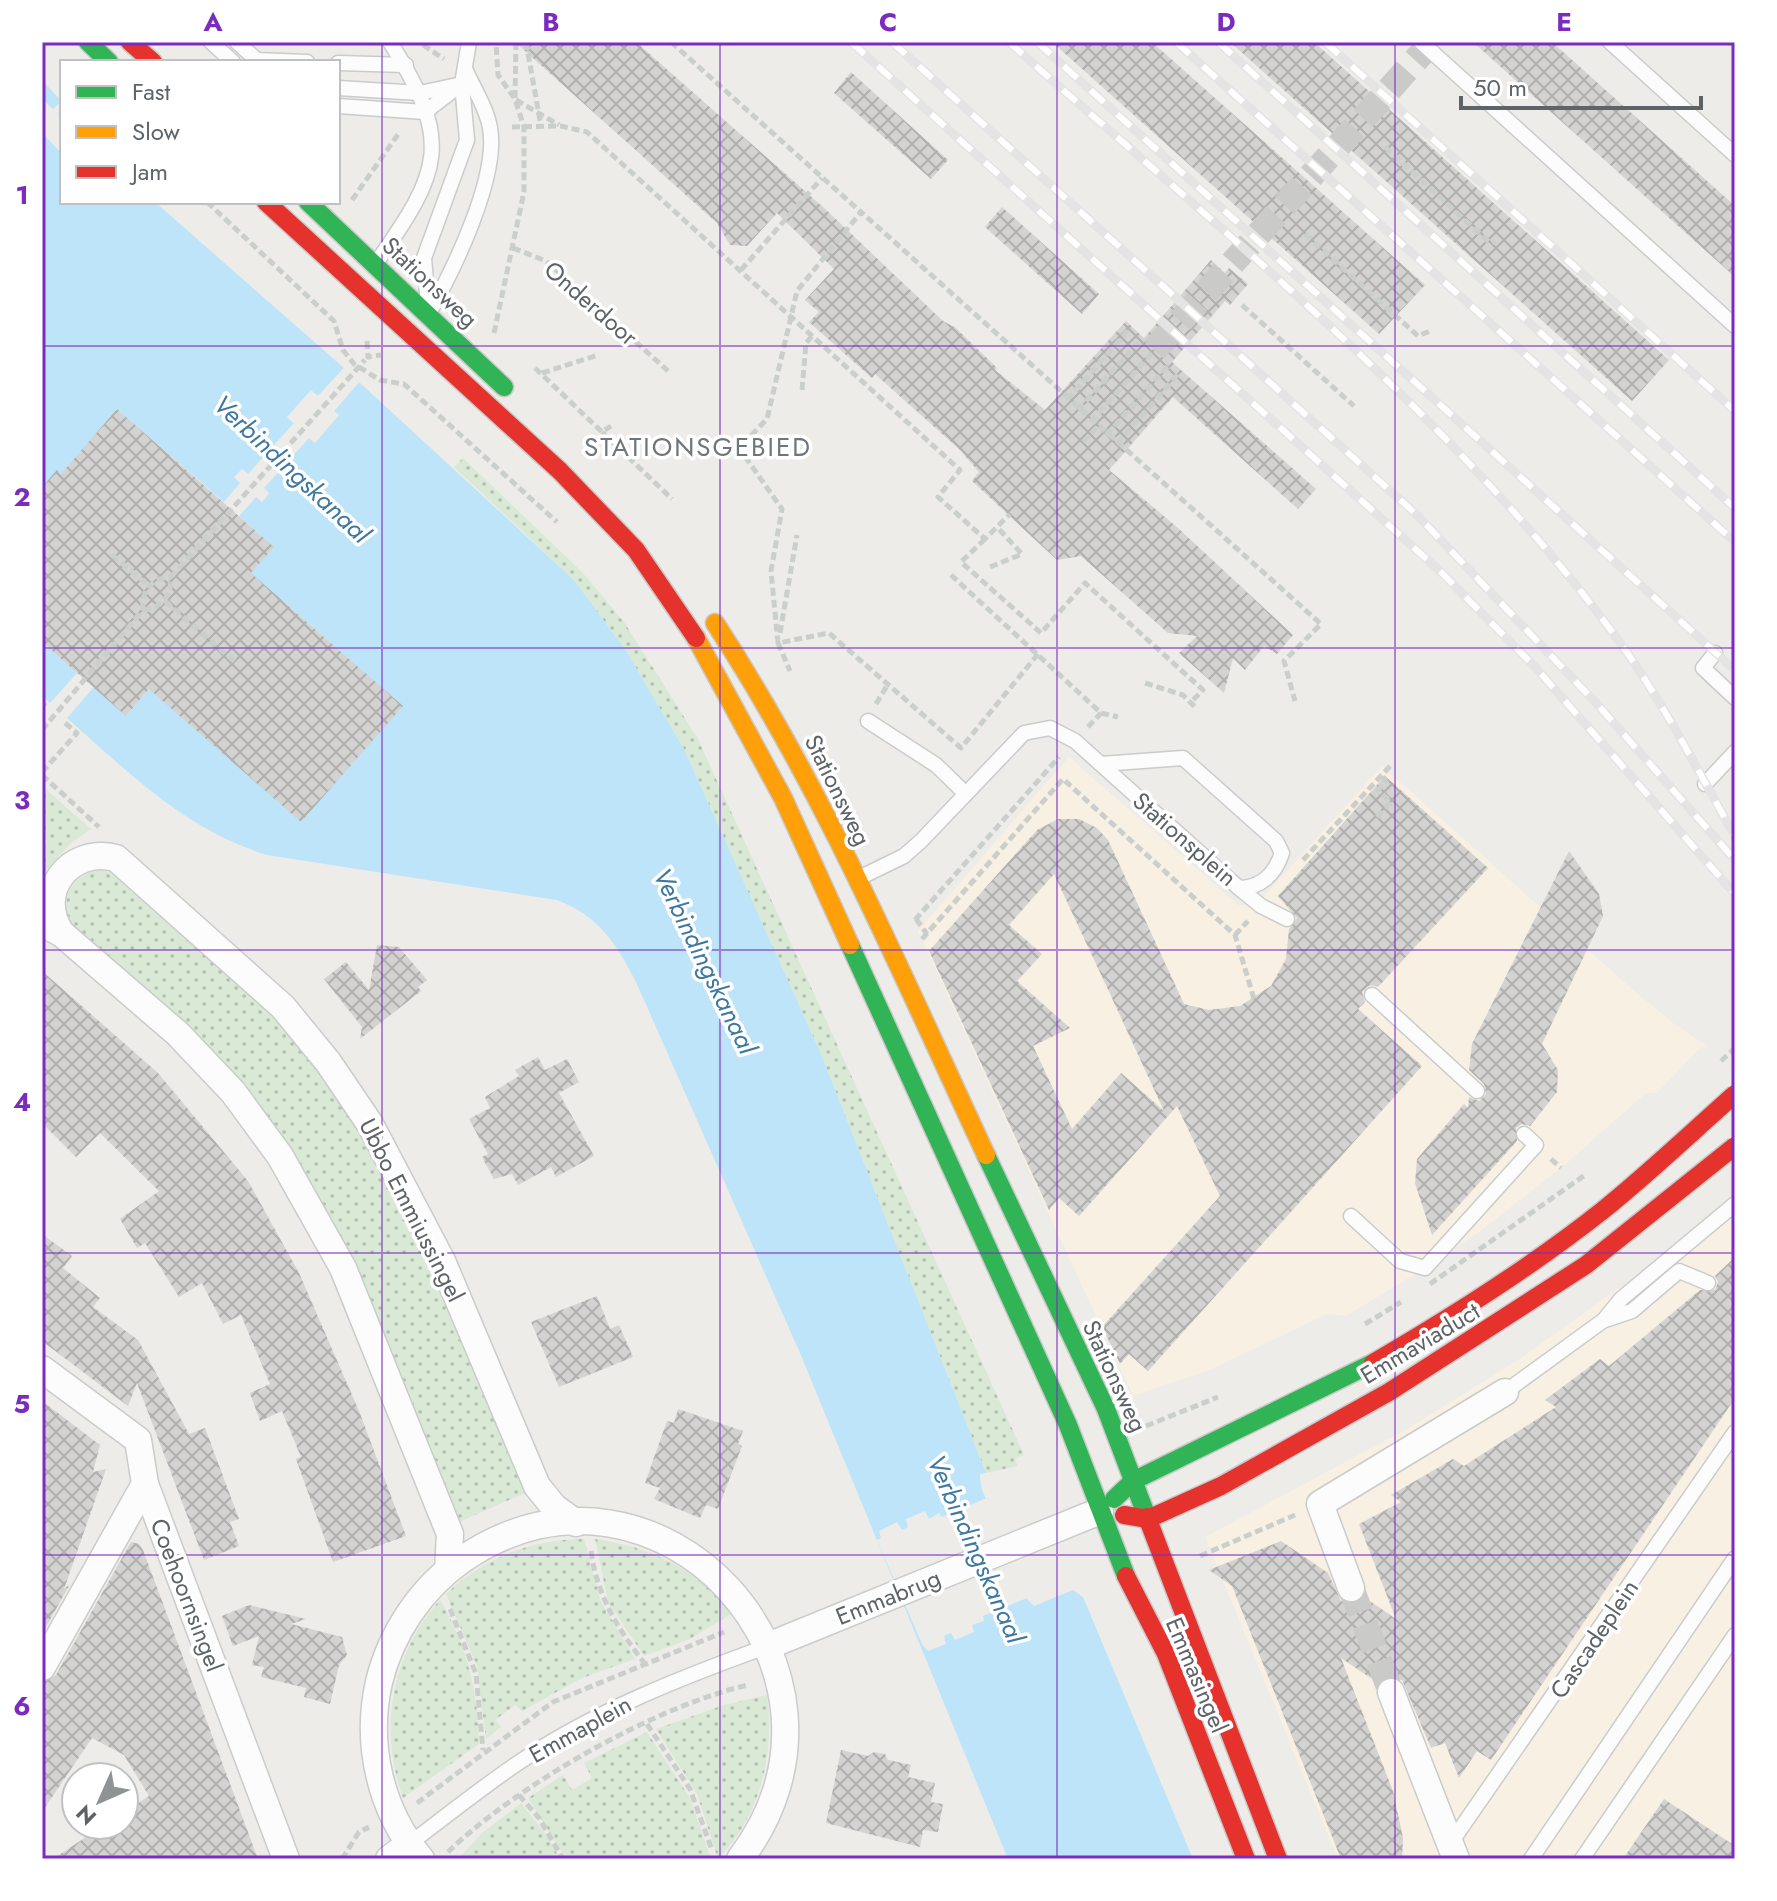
<svg xmlns="http://www.w3.org/2000/svg" width="1777" height="1901" font-family="Jost,sans-serif">
<style>
.commercial{fill:#f7f0e3}
.grass{fill:url(#grass-dots)}
.water{fill:#bde4f8}
.pier{fill:#eeece9}
.building{fill:url(#building-cross-hatch);fill-rule:evenodd}
.lines{fill:none;stroke-linecap:round;stroke-linejoin:round}
.street-tunnel{stroke:#cacac8;stroke-width:26;stroke-dasharray:26 13;stroke-linecap:butt}
.lane-casing{stroke:#cacbcb;stroke-width:17}
.street-casing{stroke:#cacbcb;stroke-width:29}
.fast-casing{stroke:#c8c9c8;stroke-width:21}
.slow-casing{stroke:#c8c9c8;stroke-width:21}
.jam-casing{stroke:#c8c9c8;stroke-width:21}
.path{stroke:#cacfcb;stroke-width:5;stroke-dasharray:8 4;stroke-linecap:butt}
.lane{stroke:#fcfcfc;stroke-width:14}
.street{stroke:#fcfcfc;stroke-width:26}
.fast{stroke:#30b455;stroke-width:18}
.slow{stroke:#ff9f0a;stroke-width:18}
.jam{stroke:#e5322d;stroke-width:18}
.rail-casing{stroke:#e3e4e3;stroke-width:9}
.rail{stroke:#fff;stroke-width:6;stroke-dasharray:18;stroke-linecap:butt}
.jam-bridge-casing{stroke:#c8c9c8;stroke-width:21;stroke-linecap:butt}
.path-bridge{stroke:#cacfcb;stroke-width:5;stroke-dasharray:8 4;stroke-linecap:butt}
.jam-bridge{stroke:#e5322d;stroke-width:18}
.grid{fill:none;stroke:#7b2cbf;stroke-width:2;stroke-opacity:0.55}
.labels{text-anchor:middle;dominant-baseline:central;stroke-width:7;stroke-linejoin:round;paint-order:stroke}
.street-label{font-size:24px;fill:#5e6367;stroke:#fff}
.neighbourhood-label{font-size:26px;letter-spacing:2px;fill:#6f7579;stroke:#fff}
.water-label{font-size:26px;font-style:italic;fill:#3e779f;stroke:#fff}
.neatline{fill:none;stroke:#7b2cbf;stroke-width:3}
.grid-label{font-size:26px;text-anchor:middle;font-weight:bold;fill:#7b2cbf}
</style>
<defs>
<pattern id="grass-dots" width="8" height="8" patternUnits="userSpaceOnUse" patternTransform="scale(2)"><rect width="8" height="8" fill="#d9e9d5"/><path d="M2 2h.1M6 6h.1" fill="none" stroke="#b3c0b1" stroke-width="1.8" stroke-linecap="round"/></pattern>
<pattern id="building-cross-hatch" width="8" height="8" patternUnits="userSpaceOnUse" patternTransform="scale(2)"><rect width="8" height="8" fill="#d4d3d2"/><path d="M0 0l8 8M0 8l8-8" fill="none" stroke="#afafae"/></pattern>
</defs>
<rect width="100%" height="100%" fill="#eeece9"/>
<g class="commercial">
<path d="M1069,757L1238,905H1256L1382,766L1632,989L1673,1023L1707,1046L1698,1050L1657,1093H1646L1561,1168L1479,1232L1425,1268L1346,1316L1327,1314L1210,1370L1133,1396L918,931Z"/>
<path d="M1735,1194V1859H1338L1205,1537L1409,1428L1518,1360L1629,1281Z"/>
</g>
<g class="grass">
<path d="M463,458L582,572L624,622L698,739L1024,1455L1015,1459L1018,1466L986,1473L821,1054L684,749L626,651L574,580L454,467Z"/>
<path d="M42,786L91,829L71,843L42,875V854L47,842L42,831Z"/>
<path d="M109,867L276,1014L363,1129L466,1339L525,1493L457,1523L322,1205L69,925C59,890 76,873 109,867Z"/>
<path d="M584,1539L601,1602L635,1659L582,1678L522,1711L515,1705L495,1720L501,1727L486,1739L477,1666L446,1594C484,1558 531,1539 584,1539Z"/>
<path d="M595,1539C647,1546 701,1569 731,1614L690,1639L644,1656L608,1602Z"/>
<path d="M440,1600C467,1646 478,1691 479,1744L403,1798C378,1729 391,1655 440,1600Z"/>
<path d="M767,1695C775,1754 761,1815 718,1859L697,1794L656,1729L724,1705Z"/>
<path d="M647,1732L690,1798L711,1859H566L528,1798L563,1775L572,1790L592,1778L584,1763Z"/>
<path d="M521,1803L548,1837L560,1859H458L482,1833Z"/>
</g>
<g class="water">
<path d="M42,80L62,102V202H155L344,368L318,396L311,391L288,418L315,442L339,415L334,411L359,382L574,580L626,651L684,749L821,1054L986,1473L980,1474L981,1487L1027,1599L1034,1606L1073,1590L1083,1597L1193,1859H1008L800,1353L636,982C616,943 599,916 557,900L267,855C186,830 129,773 67,718L94,687L127,715L167,669L402,706L287,604H182L274,547L239,516L256,496L262,502L269,494L242,469L235,477L241,483L224,502L117,409L78,455L74,485L57,471L46,483L42,480Z"/>
<path d="M42,642L77,673L50,703L42,696Z"/>
</g>
<g class="pier">
<path d="M42,99L53,109L62,101L58,115L62,119V154L42,133Z"/>
<path d="M344,368L347,371L321,399L312,396L293,417L315,437L334,416L331,408L356,380L359,382L334,411L339,415L315,443L309,438L264,488L269,493L262,502L256,497L239,516L236,513L253,493L263,494L242,474L244,485L227,505L224,502L240,483L234,477L242,469L248,474L294,423L287,417L311,390L318,396Z"/>
<path d="M987,1498L1027,1598L983,1616L984,1621L972,1625L974,1632L955,1640L951,1633L944,1636L946,1644L928,1651L922,1644L877,1540L881,1538L879,1531L897,1522L902,1530L908,1527L906,1519L925,1511L929,1519L939,1513L942,1517Z"/>
</g>
<g class="building">
<path d="M515,42H636L823,207L943,321L956,328L997,368L995,370L1045,410L1126,321L1144,338L1211,260L1225,273L1229,268L1248,284L1230,305L1225,301L1172,362L1316,489L1298,509L1173,397L1109,470L1178,528L1293,635L1277,654L1264,646L1245,670L1233,658L1224,693L1179,653L1197,636L1168,633L1081,556L1057,560L972,481L979,472L959,449L875,374L872,378L809,322L819,312L805,300L834,269L777,213L747,246L730,245L717,223Z"/>
<path d="M1052,42H1152L1425,285L1379,334Z"/>
<path d="M1230,42H1314L1669,360L1632,401Z"/>
<path d="M1473,42H1552L1735,206V277Z"/>
<path d="M851,72L948,160L931,179L834,93Z"/>
<path d="M1002,207L1099,294L1082,314L985,227Z"/>
<path d="M117,409L274,547L251,573L403,706L301,822L149,689L126,716L42,642V487L57,470L61,474Z"/>
<path d="M1385,776L1488,868L1378,987L1370,985L1362,992L1365,1002L1358,1009L1422,1066L1148,1371L1129,1354L1120,1364L1102,1327L1220,1196L1177,1106L1079,1216L1059,1198L1049,1210L929,951L1037,830L1058,819H1079L1097,828L1108,840L1184,1004L1209,1010L1240,1006L1271,986L1286,959L1289,929L1297,918L1278,896ZM1054,874L1111,996L1164,1111L1121,1073L1072,1129L1033,1046L1070,1028L1017,981L1042,954L1009,925Z"/>
<path d="M1569,851L1599,894L1603,916L1542,1044L1558,1070L1557,1092L1530,1126L1522,1124L1516,1128L1517,1141L1432,1235L1415,1183L1417,1159L1464,1104L1468,1108L1469,1097L1479,1101L1486,1094L1484,1084L1469,1070L1472,1044Z"/>
<path d="M377,945L399,947L427,980L418,987L421,991L360,1039L362,1027L324,979L346,962L369,990Z"/>
<path d="M42,971L158,1073L248,1181L299,1273L359,1411L406,1536L333,1562L296,1459L301,1457L282,1411L260,1421L250,1393L270,1384L241,1315L223,1324L202,1283L179,1297L145,1243L137,1248L120,1219L159,1191L100,1133L76,1157L42,1123Z"/>
<path d="M538,1057L545,1070L567,1059L579,1082L559,1093L594,1156L556,1177L551,1167L518,1185L512,1174L494,1179L482,1157L488,1154L469,1119L490,1108L485,1097L519,1076L515,1070Z"/>
<path d="M42,1234L72,1256L63,1268L100,1298L93,1307L138,1340L189,1434L205,1428L239,1519L230,1522L239,1546L204,1560L137,1383L128,1406L42,1341Z"/>
<path d="M1735,1257V1398L1491,1760L1477,1751L1459,1778L1445,1743L1431,1748L1402,1680L1386,1677L1378,1683L1341,1658L1393,1791L1403,1838L1402,1859H1341L1232,1586L1209,1570L1281,1541L1328,1573L1341,1601L1356,1603L1364,1597L1396,1619L1359,1524L1401,1502L1391,1495L1453,1459L1464,1466L1556,1407L1545,1400L1600,1359L1609,1366L1700,1290H1715L1718,1282L1715,1276Z"/>
<path d="M597,1296L610,1329L619,1325L633,1357L559,1387L531,1322Z"/>
<path d="M42,1401L100,1445L93,1472L106,1469L64,1589L70,1584L42,1634Z"/>
<path d="M678,1409L743,1431L738,1444L742,1446L718,1509L706,1505L700,1518L654,1499L660,1488L645,1483L667,1421L674,1423Z"/>
<path d="M131,1542L139,1544L143,1550L258,1859H53L104,1825H124V1812L149,1796L124,1755L92,1738L42,1812V1683L56,1675Z"/>
<path d="M249,1605L306,1619L291,1624L342,1637L347,1655L339,1665L330,1704L304,1697L306,1688L261,1677L264,1667L252,1665L259,1636L233,1646L222,1616Z"/>
<path d="M841,1750L868,1756L874,1752L885,1754L888,1760L911,1765L908,1777L935,1783L931,1802L943,1804L938,1832L923,1830L920,1847L826,1823Z"/>
<path d="M1664,1799L1735,1846V1859H1623Z"/>
</g>
<g class="lines">
<g class="street-tunnel">
<path d="M1154,350L1432,42"/>
<path d="M1351,1588L1391,1692"/>
</g>
<g class="lane-casing">
<g id="lane">
<path d="M211,42L233,62"/>
<path d="M237,42L259,62"/>
<path d="M1421,42L1735,326"/>
<path d="M1610,42L1735,155"/>
<path d="M256,60L307,62"/>
<path d="M338,63L406,65"/>
<path d="M338,88L420,93L462,84L469,42"/>
<path d="M338,106L425,112"/>
<path d="M425,112L456,88"/>
<path d="M376,263C442,170 453,142 390,42"/>
<path d="M428,305L424,258L467,140L462,84"/>
<path d="M429,313C453,271 499,177 490,128C487,109 474,89 466,71"/>
<path d="M1715,653L1703,668L1735,698"/>
<path d="M868,721L936,765L966,794"/>
<path d="M1705,784L1735,752"/>
<path d="M859,878L904,856L921,841L1024,733L1050,728L1075,741L1239,888C1261,888 1275,874 1282,853L1276,841L1183,758L1101,764"/>
<path d="M1239,888L1261,906L1287,919"/>
<path d="M1372,995L1477,1091"/>
<path d="M1351,1216L1400,1261L1425,1268L1536,1145L1524,1134"/>
<path d="M1605,1320L1632,1311L1679,1271L1708,1283"/>
<path d="M1505,1392L1604,1320L1621,1299L1735,1204"/>
<path d="M409,1844C445,1817 481,1788 518,1763C595,1711 682,1677 768,1646"/>
<path d="M1450,1844L1735,1432"/>
<path d="M1531,1859L1735,1558"/>
<path d="M1582,1859L1735,1635"/>
</g>
</g>
<g class="street-casing">
<g id="street">
<path d="M49,927L61,933L178,1034L233,1092L280,1156L343,1268L450,1534L448,1570"/>
<path d="M61,933C34,892 70,846 116,858L283,1007L328,1062L370,1124L442,1261L537,1486L554,1507L576,1523"/>
<path d="M42,1369L138,1440L145,1484L286,1859"/>
<path d="M1351,1588L1320,1504L1505,1392"/>
<path d="M768,1646L1100,1511"/>
<path d="M42,1667L145,1484"/>
<path d="M1391,1692L1456,1859"/>
<path d="M389,1859L409,1844"/>
<path d="M421,1859C380,1810 365,1744 379,1682C391,1633 421,1588 463,1559C658,1426 883,1671 740,1859"/>
</g>
</g>
<g class="fast-casing">
<g id="fast">
<path d="M88,42L109,62"/>
<path d="M308,202L504,387"/>
<path d="M850,945L1068,1425L1126,1576"/>
<path d="M986,1155L1106,1409L1147,1517"/>
<path d="M1114,1499L1133,1481L1373,1363"/>
</g>
</g>
<g class="slow-casing">
<g id="slow">
<path d="M715,623C824,790 902,975 986,1155"/>
<path d="M696,638L783,798L850,945"/>
</g>
</g>
<g class="jam-casing">
<g id="jam">
<path d="M130,42L153,62"/>
<path d="M266,202L560,471L636,550L696,638"/>
<path d="M1124,1515L1148,1519L1221,1486L1389,1392"/>
<path d="M1147,1517L1278,1859"/>
<path d="M1126,1576L1166,1654L1246,1859"/>
</g>
</g>
<g class="path">
<path d="M526,42L541,126"/>
<path d="M671,42L861,212"/>
<path d="M423,45L444,59"/>
<path d="M515,98L516,42"/>
<path d="M516,100L559,125"/>
<path d="M512,127L561,126L587,132L960,470L938,497L985,539L1010,514"/>
<path d="M1385,147L1490,243L1495,241"/>
<path d="M352,200L399,133"/>
<path d="M207,202L334,321L343,350L354,364L380,380L404,384L557,522"/>
<path d="M1305,234L1418,336L1430,331"/>
<path d="M513,248L546,261L668,371"/>
<path d="M741,270L822,178"/>
<path d="M1242,305L1354,406"/>
<path d="M494,333L524,192V127L515,99L498,75L496,42"/>
<path d="M367,341L368,357L381,355"/>
<path d="M535,368L602,432L611,426"/>
<path d="M542,373L598,355"/>
<path d="M802,390L806,343L812,336"/>
<path d="M1067,400L1129,329"/>
<path d="M1078,410L1141,340"/>
<path d="M1091,422L1154,350"/>
<path d="M602,432L672,499"/>
<path d="M1106,435L1170,364"/>
<path d="M1083,442L1097,427"/>
<path d="M1117,444L1179,373"/>
<path d="M985,539L961,562L1041,633L1085,583L1203,690L1191,702"/>
<path d="M112,555L149,586"/>
<path d="M990,567L1022,554L997,527"/>
<path d="M951,575L1101,713L1118,717"/>
<path d="M165,601L235,662"/>
<path d="M143,610C162,608 171,597 171,577L365,360"/>
<path d="M780,633L797,535"/>
<path d="M778,643L790,671"/>
<path d="M1038,654L961,748L829,633L778,643L771,571L782,509L739,448L767,419L797,291L861,212L1321,624L1284,661L1295,701"/>
<path d="M1145,683L1183,695L1197,709"/>
<path d="M42,703L46,706"/>
<path d="M876,704L888,684"/>
<path d="M1088,727L1101,713"/>
<path d="M42,730L143,610C141,590 152,578 171,577"/>
<path d="M42,772L77,733L65,723"/>
<path d="M42,775L99,827"/>
<path d="M1377,817L1391,802L1378,790L1386,781L1381,775"/>
<path d="M1303,860L1392,764"/>
<path d="M916,919L927,934"/>
<path d="M915,920L1059,757"/>
<path d="M1235,935L1248,921"/>
<path d="M922,939L1063,779L1235,935L1254,999"/>
<path d="M1551,1159L1561,1168"/>
<path d="M1146,1426L1218,1397"/>
<path d="M591,1551C597,1596 618,1629 645,1664"/>
<path d="M1200,1556L1295,1515"/>
<path d="M450,1609L476,1674L483,1750"/>
<path d="M647,1724L690,1789L712,1850"/>
<path d="M519,1795L539,1818L563,1859"/>
<path d="M417,1803L553,1702L724,1632"/>
<path d="M448,1852C516,1786 655,1706 748,1685"/>
<path d="M342,1859L359,1832L369,1827"/>
</g>
<use href="#lane" class="lane"/>
<use href="#street" class="street"/>
<use href="#fast" class="fast"/>
<use href="#slow" class="slow"/>
<use href="#jam" class="jam"/>
<g class="rail-casing">
<g id="rail">
<path d="M851,42L1441,572L1536,668L1735,894"/>
<path d="M892,42L1417,515L1597,704L1735,860"/>
<path d="M1009,42C1217,228 1442,405 1610,629C1659,694 1695,766 1735,836"/>
<path d="M1037,42L1735,670"/>
<path d="M1176,42L1735,542"/>
<path d="M1218,42L1735,508"/>
<path d="M1325,42L1735,411"/>
</g>
</g>
<use href="#rail" class="rail"/>
<g class="jam-bridge-casing">
<g id="jam-bridge">
<path d="M1373,1363C1452,1317 1530,1268 1602,1211C1648,1174 1691,1133 1735,1094"/>
<path d="M1389,1392L1586,1265L1735,1146"/>
</g>
</g>
<g class="path-bridge">
<path d="M1721,1061L1735,1048"/>
<path d="M1430,1284L1585,1175"/>
<path d="M1365,1324L1401,1302"/>
</g>
<use href="#jam-bridge" class="jam-bridge"/>
</g>
<path class="grid" d="M382,42V1859M720,42V1859M1057,42V1859M1395,42V1859M42,346H1735M42,648H1735M42,950H1735M42,1253H1735M42,1555H1735"/>
<g class="labels">
<g class="street-label">
<text transform="translate(430 282) rotate(43)">Stationsweg</text>
<text transform="translate(591 303) rotate(41)">Onderdoor</text>
<text transform="translate(838 790) rotate(64)">Stationsweg</text>
<text transform="translate(1185 839) rotate(41)">Stationsplein</text>
<text transform="translate(412 1210) rotate(63)">Ubbo Emmiussingel</text>
<text transform="translate(1420 1343) rotate(-31)">Emmaviaduct</text>
<text transform="translate(1115 1376) rotate(65)">Stationsweg</text>
<text transform="translate(187 1595) rotate(69)">Coehoornsingel</text>
<text transform="translate(888 1597) rotate(-22)">Emmabrug</text>
<text transform="translate(1594 1639) rotate(-56)">Cascadeplein</text>
<text transform="translate(1197 1675) rotate(67)">Emmasingel</text>
<text transform="translate(580 1729) rotate(-29)">Emmaplein</text>
</g>
<g class="neighbourhood-label">
<text x="698" y="447">STATIONSGEBIED</text>
</g>
<g class="water-label">
<text transform="translate(292 469) rotate(43)">Verbindingskanaal</text>
<text transform="translate(705 961) rotate(64)">Verbindingskanaal</text>
<text transform="translate(976 1549) rotate(66)">Verbindingskanaal</text>
</g>
</g>
<rect width="1777" height="1901" fill="none" stroke="#ffffff" stroke-width="88"/>
<rect x="60" y="60" width="280" height="144" fill="#ffffff" stroke="#bfc1c2" stroke-width="2"/>
<rect x="76" y="86" width="40" height="12" fill="#30b455" stroke="#bfc1c2" stroke-width="2"/>
<text x="132" y="100" font-size="24" fill="#5e6367">Fast</text>
<rect x="76" y="126" width="40" height="12" fill="#ff9f0a" stroke="#bfc1c2" stroke-width="2"/>
<text x="132" y="140" font-size="24" fill="#5e6367">Slow</text>
<rect x="76" y="166" width="40" height="12" fill="#e5322d" stroke="#bfc1c2" stroke-width="2"/>
<text x="132" y="180" font-size="24" fill="#5e6367">Jam</text>
<g transform="translate(100 1801) rotate(225)"><circle r="38" fill="#ffffff" stroke="#bfc1c2" stroke-width="2"/>
<path d="M0-6L14 30L0 20L-14 30Z" fill="#909394"/>
<text y="-12" font-size="22" font-weight="bold" text-anchor="middle" fill="#5e6367">N</text>
</g>
<path d="M1461 96v12h240v-12" fill="none" stroke="#5e6367" stroke-width="4"/>
<text x="1473" y="96" font-size="24" fill="#5e6367" stroke="#ffffff" stroke-width="6" paint-order="stroke">50 m</text>
<rect x="44" y="44" width="1689" height="1813" class="neatline"/>
<g class="grid-label">
<text x="213" y="31">A</text>
<text x="551" y="31">B</text>
<text x="888" y="31">C</text>
<text x="1226" y="31">D</text>
<text x="1564" y="31">E</text>
<text x="22" y="204">1</text>
<text x="22" y="506">2</text>
<text x="22" y="809">3</text>
<text x="22" y="1111">4</text>
<text x="22" y="1413">5</text>
<text x="22" y="1715">6</text>
</g>
</svg>
